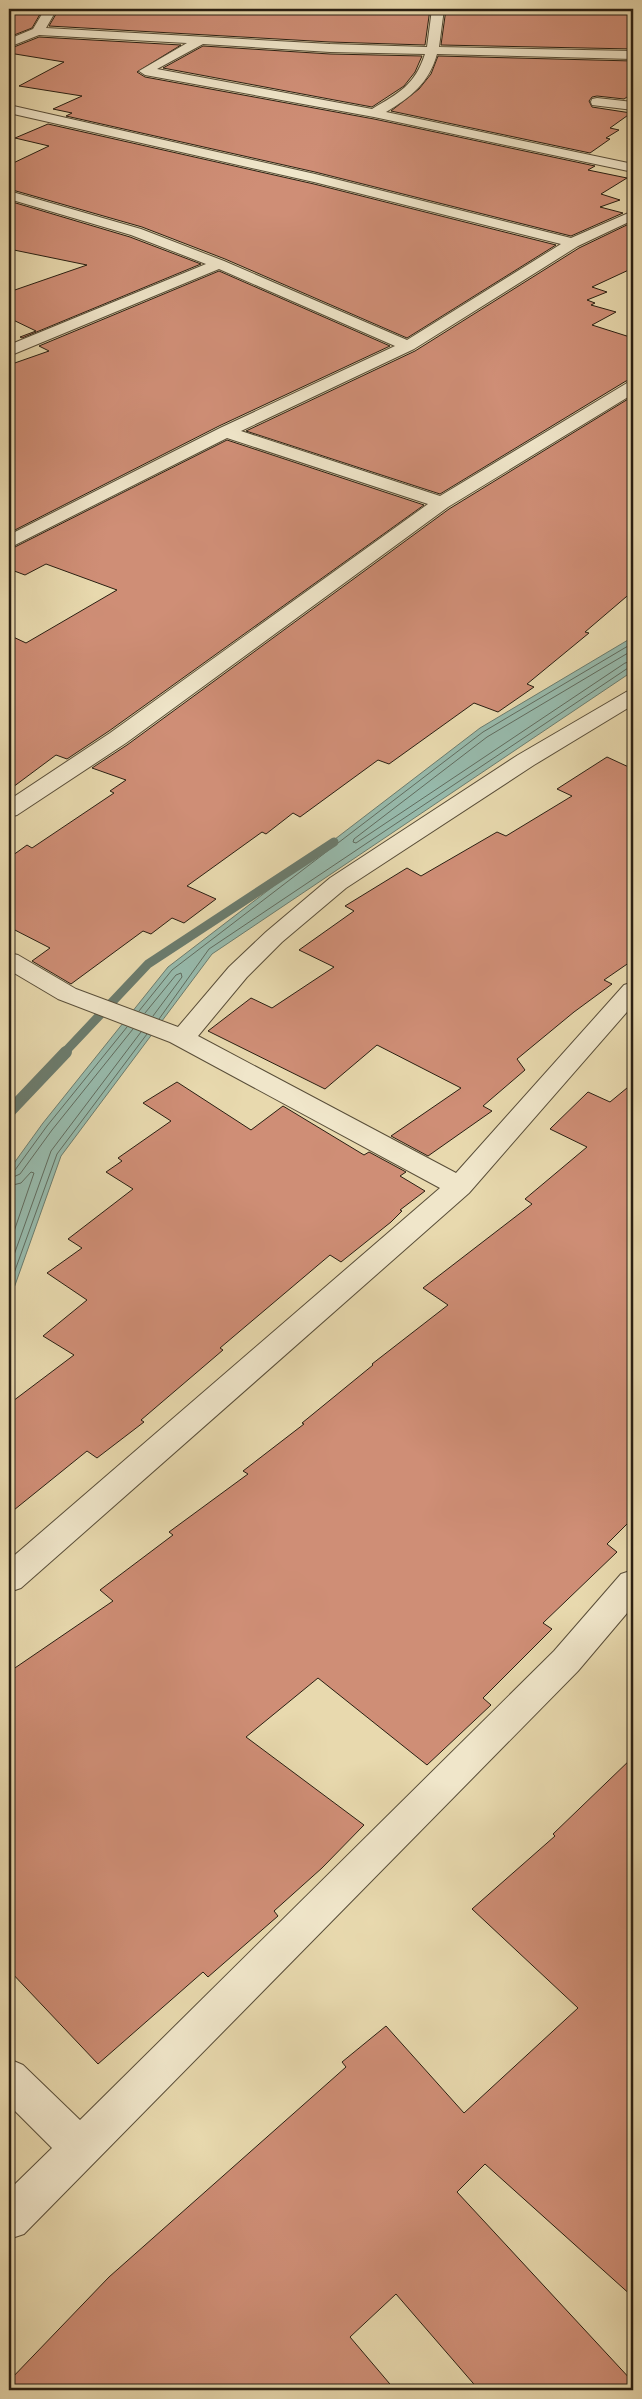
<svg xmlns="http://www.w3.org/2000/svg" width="642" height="2399" font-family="Cardo,serif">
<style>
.water{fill:#97baac;stroke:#6b7c6e}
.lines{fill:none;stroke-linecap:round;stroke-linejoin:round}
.shore{stroke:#606c5f;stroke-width:1}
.stream-far1{stroke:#6b7c6e;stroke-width:9}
.stream{stroke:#6b7c6e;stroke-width:12}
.building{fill:#cf8e76;stroke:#291f12}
.minor-casing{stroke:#594e39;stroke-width:2}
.minor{fill:#f0e6ca;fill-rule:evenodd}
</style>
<rect width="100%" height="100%" fill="#e8d9ae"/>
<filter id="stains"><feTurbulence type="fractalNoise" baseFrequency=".004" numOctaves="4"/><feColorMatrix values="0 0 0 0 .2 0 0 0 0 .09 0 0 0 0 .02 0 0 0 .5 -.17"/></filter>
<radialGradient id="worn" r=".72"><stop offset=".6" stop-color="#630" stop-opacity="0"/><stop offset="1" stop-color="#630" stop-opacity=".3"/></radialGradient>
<path class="water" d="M633,637V671L212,954L61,1156L9,1302V1170L43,1123L168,967L480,728Z"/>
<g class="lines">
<g class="shore">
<path d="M633,650L487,737L354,839L353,842L356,843L625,663L633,661"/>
<path d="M139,1011L172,970L483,732L633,643"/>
<path d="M145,1013L176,975L181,973L182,977L153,1016"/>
<path d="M159,1019L209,949L628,668L633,667"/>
<path d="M9,1172L15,1170L47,1126L127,1027"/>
<path d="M9,1179L20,1174L52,1130L133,1029"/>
<path d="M9,1186L21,1183L31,1172L34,1173L9,1246"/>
<path d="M9,1269L51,1151L141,1032"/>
<path d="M9,1287L57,1154L147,1034"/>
</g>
<path class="stream-far1" d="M64,1053L148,964L334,842"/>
<path class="stream" d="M9,1112L66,1052"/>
</g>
<g class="building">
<path d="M9,9H43L32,28L9,37Z"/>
<path d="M59,9H430L425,45L330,42L49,26Z"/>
<path d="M446,9L633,14V49L441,45Z"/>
<path d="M39,37L181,45L137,72L145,77L374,119L595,166L588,170L627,178L601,194L620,200L600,207L623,213L571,236L315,172L66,116L72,113L53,109L82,96L19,86L64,62L9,53V49Z"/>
<path d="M203,46L330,54L422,56L415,72L404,86L372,107L163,68Z"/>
<path d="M438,56L633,61V93L624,99L597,96L592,97L589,101L592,107L631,113L610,128L619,130L606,138L610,139L590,153L391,111L419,89L431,74Z"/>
<path d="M48,124L314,184L556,245L407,338L225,259L142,227L9,189V165L49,146L15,138Z"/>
<path d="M9,201L130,237L201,264L22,338L20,337L36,331L9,318V292L87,265L9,249Z"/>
<path d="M633,222V268L592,287L607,292L587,300L595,303L591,305L616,312L592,325L633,338V380L626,381L440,494L246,431L415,351L579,248Z"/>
<path d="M219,271L390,346L219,426L9,533V365L49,351L39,346Z"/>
<path d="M633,396V591L585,632L589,633L527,684L534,687L498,712L474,703L389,764L378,760L300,817L293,813L266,834L262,832L187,886L216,899L184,923L172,918L151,934L143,931L71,984L32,961L50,948L9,927V858L27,845L32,848L114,793L110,791L126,780L92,768L127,745L449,509Z"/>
<path d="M227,440L424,505L109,731L67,759L56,755L9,790V635L26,643L117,590L46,564L25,575L9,569V550Z"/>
<path d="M607,757L633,769V960L604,980L612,984L574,1012L517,1059L525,1070L483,1106L492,1111L428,1156L391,1136L461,1088L377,1045L325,1089L208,1031L251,998L272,1008L334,967L299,950L354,911L345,906L407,868L421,876L497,832L506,836L572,796L557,789Z"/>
<path d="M177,1082L251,1130L283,1106L364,1155L369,1152L406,1172L400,1176L425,1191L400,1210L402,1211L391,1222L341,1262L330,1255L220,1348L223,1350L141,1420L144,1422L97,1458L87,1451L9,1514V1404L74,1355L43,1336L87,1300L47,1273L82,1248L68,1239L133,1189L106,1172L122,1161L118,1158L171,1121L143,1103Z"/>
<path d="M633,1083V1518L607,1544L617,1552L543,1623L552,1629L483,1698L491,1705L427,1765L318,1678L246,1737L364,1825L322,1868L274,1911L278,1916L208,1977L203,1972L98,2064L9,1970V1672L113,1601L100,1590L173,1535L169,1532L248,1474L243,1471L304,1424L302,1423L373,1365L372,1364L448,1305L423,1288L532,1204L525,1199L587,1147L550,1129L588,1092L610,1102Z"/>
<path d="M633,1757V2297L485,2164L457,2192L633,2382V2390H479L396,2294L350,2337L395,2390H9V2381L109,2277L346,2067L342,2062L386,2026L464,2113L578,2008L472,1909L555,1836L553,1834Z"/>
</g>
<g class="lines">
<g class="minor-casing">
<g id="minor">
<path d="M45,9H57L46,28L330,44L427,47L432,9H444L439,47L633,51V59L437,54C429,83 411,97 386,112L633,164V172L374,117L145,75L139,71L187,43L39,35L9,47V39L33,29ZM203,44L330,52L425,54C415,85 399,93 372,109L157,69Z"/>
<path d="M597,98L633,102V110L592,105L591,102L592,99Z"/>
<path d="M9,105L315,174L571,238L633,211V220L578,246L414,349L241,431L440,496L627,383L633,382V394L448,507L126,743L17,815L9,817V800L110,733L428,504L227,438L9,548V535L220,428L395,346L219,269L9,356V345L206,264L131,235L9,199V191L141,229L224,261L407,340L561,244L314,182L9,113Z"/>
<path d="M633,690V705L534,765L346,888L282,942L247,977L198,1036L456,1173L624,985L633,982V1005L469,1193L21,1588L9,1592V1560L440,1188L170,1042L58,999L9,970V953L18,955L76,989L178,1027L229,967L266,932L330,878L518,755L626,692Z"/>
<path d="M633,1570V1606L578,1671L24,2234L9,2239V2190L52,2148L9,2105V2059L23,2065L80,2120L554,1651L621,1574Z"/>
</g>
</g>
<use href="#minor" class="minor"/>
</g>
<rect width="642" height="2399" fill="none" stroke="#e8d9ae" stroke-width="30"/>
<rect x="10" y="10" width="622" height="2379" fill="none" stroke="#291f12" stroke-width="2.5"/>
<rect x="15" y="15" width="612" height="2369" fill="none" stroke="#291f12"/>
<rect width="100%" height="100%" filter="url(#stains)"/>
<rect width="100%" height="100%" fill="url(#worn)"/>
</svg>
